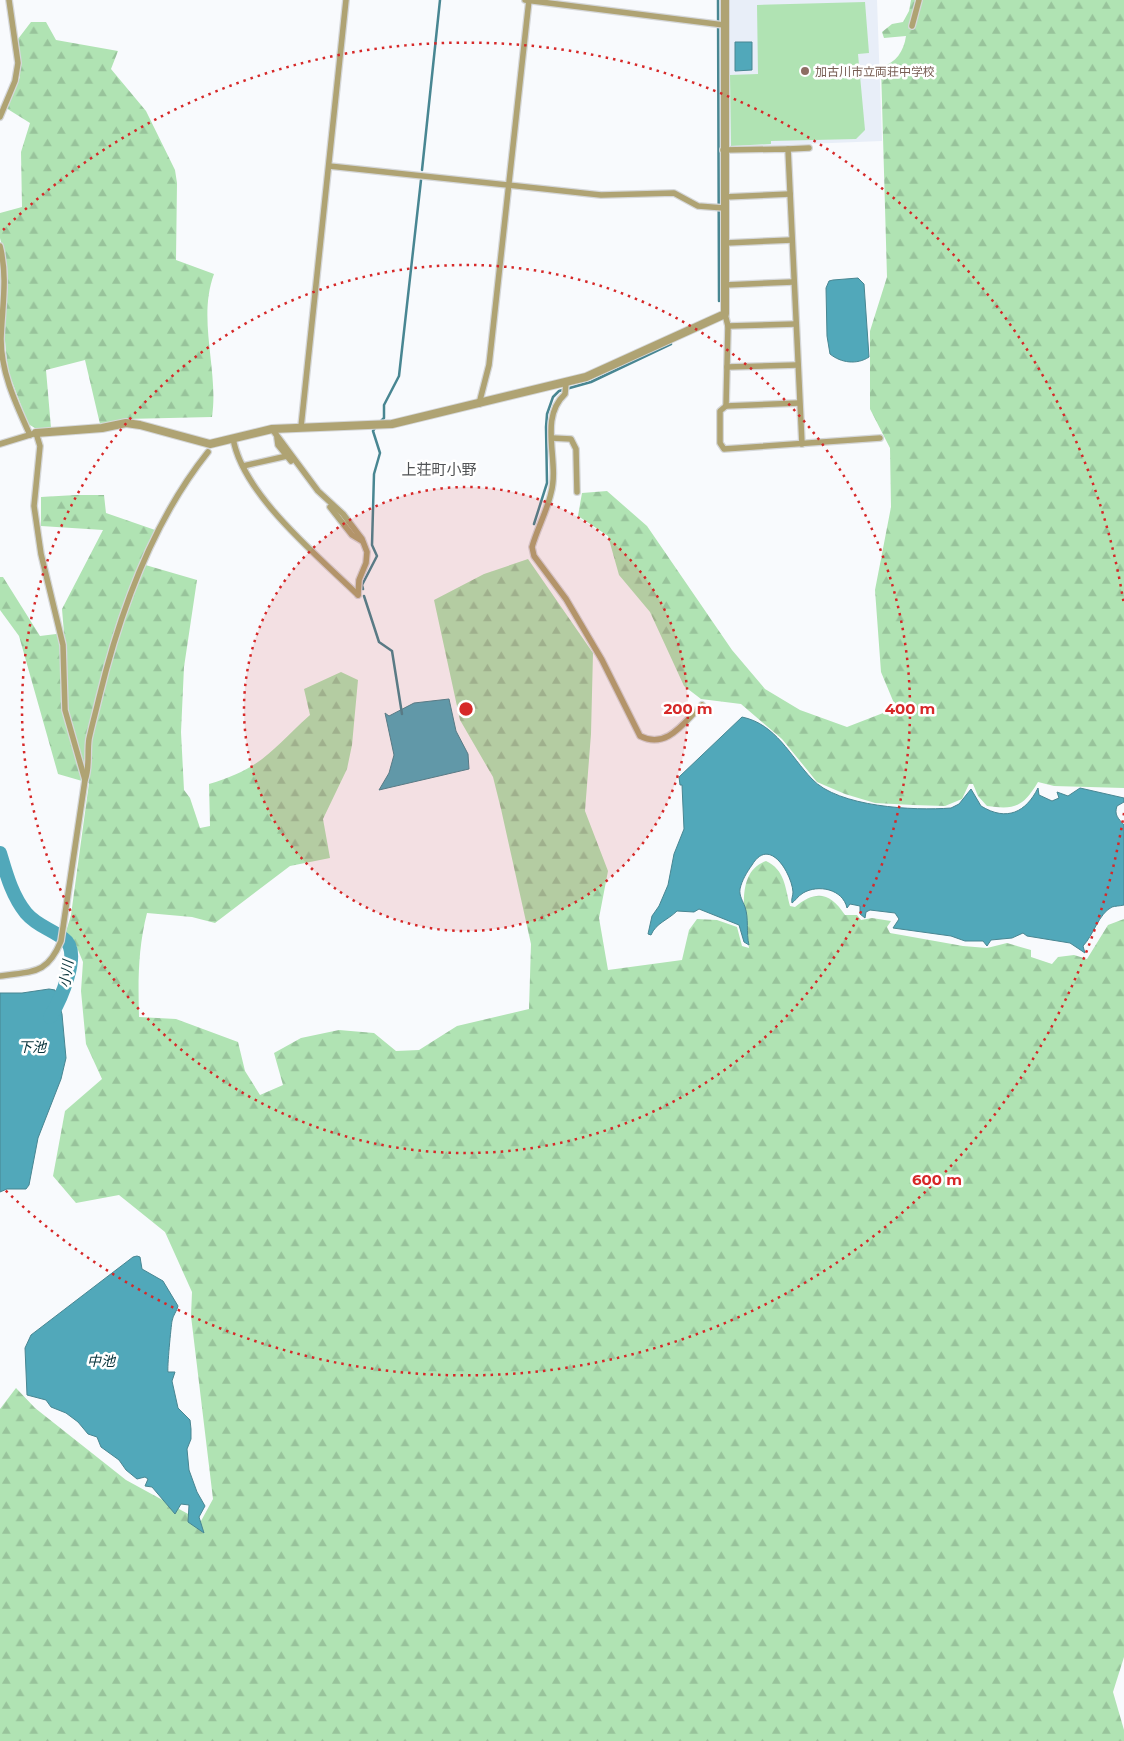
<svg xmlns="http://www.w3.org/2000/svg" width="1124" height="1741" font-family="Montserrat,'Noto Sans JP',sans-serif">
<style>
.built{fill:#e8eef8}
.green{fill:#b0e3b3}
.forest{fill:url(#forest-firs)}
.water{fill:#51a8ba;stroke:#488692}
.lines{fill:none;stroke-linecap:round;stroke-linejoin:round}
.stream{stroke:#488692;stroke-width:2.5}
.river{stroke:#51a8ba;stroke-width:14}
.minor-casing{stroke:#d5d7d9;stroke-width:8}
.tertiary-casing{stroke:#d5d7d9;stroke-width:10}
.minor{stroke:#afa373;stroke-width:5.5}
.tertiary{stroke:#afa373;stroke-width:8}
.ring{fill:none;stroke:#d62828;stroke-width:2.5;stroke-dasharray:2.5 5}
.education-dot{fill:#8d6e63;stroke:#fff;stroke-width:2}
.labels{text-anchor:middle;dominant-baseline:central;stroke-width:5;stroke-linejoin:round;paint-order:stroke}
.education-label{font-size:12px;fill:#785e54;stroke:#fff;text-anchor:start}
.water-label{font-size:14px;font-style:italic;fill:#06323a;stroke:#fff}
.quarter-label{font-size:15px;fill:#505254;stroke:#fff}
.centre{fill:#d62828;stroke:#fff;stroke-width:2.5}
.ring-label{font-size:15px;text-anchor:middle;font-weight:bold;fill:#d62828;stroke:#fff;stroke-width:5;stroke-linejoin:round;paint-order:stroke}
</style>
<defs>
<pattern id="forest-firs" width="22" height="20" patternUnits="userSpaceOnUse" patternTransform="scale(1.25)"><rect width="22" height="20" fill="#b0e3b3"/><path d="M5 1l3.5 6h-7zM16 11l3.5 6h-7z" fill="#98c39b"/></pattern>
</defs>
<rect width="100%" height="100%" fill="#f8fafd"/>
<path class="built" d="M730,0H877L882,141L729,147Z"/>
<path class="green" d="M865,2L869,53L858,54L865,130L856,139L771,141V144L731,146L730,75L758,74L757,5Z"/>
<g class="forest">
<path d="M911,0H1124V788L1054,786L1038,782C1023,807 1015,810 987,806L978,796L973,784H969L962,799L945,806L913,805L875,803L845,794L817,782L782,739L741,704L701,699L684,686L650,612L619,575L608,536L578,516L582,493L607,491L647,526L732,650L765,689L800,710L847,727L896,708L881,672L875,590L891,507L890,448L870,409V331L887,277L881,67C896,63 904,51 906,36L884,38L882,32L892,24L903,22L909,11Z"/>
<path d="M31,22H46L56,40L118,51L111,69L146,111L175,170L177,183L176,260L214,274C197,320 219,370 212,417L126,419L100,424L85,360L46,370L51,428H35L28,424L8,371L4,331L8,283L7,267L0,238V213L22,207L21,152L30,123L6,108L20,77L18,39Z"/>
<path d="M76,495H104L106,513L158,531L142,564L197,580L184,667L181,732L184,790L190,798L200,828L210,826L209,784C262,769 272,749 310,715L304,689L341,672L358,680L352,745L347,769L323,819L330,858L290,866L215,923L192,917L147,913C138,948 138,981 139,1017L176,1019L238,1042L245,1071L260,1095L283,1085L274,1053L301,1038L339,1030L374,1033L396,1051L419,1050L457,1026L529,1009L531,944L501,809L493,777L460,720L434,600L484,574L528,559L593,653L591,734L585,811L608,871L599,918L608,970L682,960L689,930L697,919L717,920L737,927L742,946L749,948C746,921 733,873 766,861C785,870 785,887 790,906L795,907C816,889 831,893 845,915H857L861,920L872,918L891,921L887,927L890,933L963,946L987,948L1007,943L1031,950V957L1052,964L1058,957L1074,955L1087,959L1108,925L1124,919V1657L1113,1692L1124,1730V1741H0V1409L16,1388L35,1408L126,1480L201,1521L213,1499L191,1316L192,1292L165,1232L119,1195L76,1203L53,1176L65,1111L102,1079L86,1044L81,991L83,962L76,945L65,935L71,915L89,783L58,774L19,636L0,610V577H3L40,636L64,633L62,609L103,530L41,526V497Z"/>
</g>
<g class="water">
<path d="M735,42H752V70L735,71Z"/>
<path d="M858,278L864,284L869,357C857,365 841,363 830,354L827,336L826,288L829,281L833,280Z"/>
<path d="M449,699L456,731L468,754L469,769L379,790L389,773L394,755L385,713L389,716L414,703Z"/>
<path d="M742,717C776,724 790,756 812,779C838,807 914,811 951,808L959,804L971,789L981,806C1007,822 1026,812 1038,788L1039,795L1052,801L1059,798L1057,792L1068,796L1080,788L1124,798V802L1117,806C1114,815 1118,818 1124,825V905C1120,906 1115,906 1112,907C1099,913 1093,936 1083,946L1085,953L1070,943L1027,936L1023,933L1012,938L991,940L987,946L983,941H965L951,936L893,928L899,919L895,913L870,910L866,912L865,918L860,914V906L850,904L847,908C843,889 818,884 803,893C798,896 795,901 792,903C791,899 793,896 793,892C792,875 770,835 752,865C747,872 742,880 740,889C739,896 743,901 745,907C749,918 746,933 749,945L744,942L739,925L699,909L694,912L677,911C668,920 656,923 651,935L648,934L652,916L659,906L668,885L674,854L684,829L682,785H680L679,777Z"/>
<path d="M49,989L55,990L62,1014L66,1058L61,1079L38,1138L29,1185L26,1189H7L0,1192V993H22Z"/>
<path d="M137,1256L140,1257L142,1269L163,1281L178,1306C177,1311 173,1315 172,1321C171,1327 167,1368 168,1372H175L172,1381L178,1408L190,1420L191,1429V1439L187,1449L189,1470L197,1492L205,1506L199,1517L204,1533L188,1522L189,1505L181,1504L175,1514L152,1487L145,1486L148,1479L145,1477L137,1479L126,1470L119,1460L101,1447L97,1437L88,1434L78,1422L66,1413L51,1407L46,1400L27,1395L25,1348L31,1335L133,1257Z"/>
</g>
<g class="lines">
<g class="stream">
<path d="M718,0L719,301"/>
<path d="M422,170L440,0"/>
<path d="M380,422L384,418V405L399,376L421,180"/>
<path d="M534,524L547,483L546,427L547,414L553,397L559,391L591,382L671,344"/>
<path d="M363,589L362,585L377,556L372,545L374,474L380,453L373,431L375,428"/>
<path d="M364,596L379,642L392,651L402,714"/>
</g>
<path class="river" d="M0,853C6,873 12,896 26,913C37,926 51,929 64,939C83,952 59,1003 50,1017"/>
<g class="minor-casing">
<g id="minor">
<path d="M525,0L724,25"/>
<path d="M912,26L919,0"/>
<path d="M0,117L15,81L18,63L9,0"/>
<path d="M788,149L809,148"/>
<path d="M723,150L788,149L802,444"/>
<path d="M329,166L601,195L674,193L698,206L724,208"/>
<path d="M724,197L790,194"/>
<path d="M726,243L792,240"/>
<path d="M0,246C8,278 2,307 1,339C1,373 16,404 30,435"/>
<path d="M725,285L793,282"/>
<path d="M725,314L728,326L726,406L720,411V443L724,449L880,438"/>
<path d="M728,326L795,324"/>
<path d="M727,367L797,365"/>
<path d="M566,383L565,394C538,419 560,461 551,493C547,511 537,529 532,547L534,556L566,599L602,660L640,736C667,750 684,722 702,705"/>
<path d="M479,404L489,365L529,0"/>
<path d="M726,406L799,403"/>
<path d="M301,427L346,0"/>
<path d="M272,429L318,491L343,514L362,539L367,552L366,563L359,580L358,595"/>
<path d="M233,438C242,494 318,556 358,595"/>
<path d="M277,438L278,445L291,461"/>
<path d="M552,438L571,439L576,449L577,492"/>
<path d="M0,444L36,433L40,446L34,506L41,554L63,645L65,710L85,780L61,941C47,975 33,971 0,976"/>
<path d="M243,466L287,456"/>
<path d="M330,507L352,535L362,541"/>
<path d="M85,780C90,768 87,752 89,739C92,725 96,711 99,698C120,611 152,522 208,452"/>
</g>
</g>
<g class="tertiary-casing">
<path id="tertiary" d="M36,433L102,428L126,423L140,425L210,444L272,429L392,424L586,377L725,314V0"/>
</g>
<use href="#minor" class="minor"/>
<use href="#tertiary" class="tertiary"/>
</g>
<circle cx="466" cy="709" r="222" fill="#d62828" fill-opacity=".12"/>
<g class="ring">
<circle cx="466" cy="709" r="222"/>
<circle cx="466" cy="709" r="444"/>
<path d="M1124 813A666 666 0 0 1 3 1188M3 230A666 666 0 0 1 1124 605"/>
</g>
<circle class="education-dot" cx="805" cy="71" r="5"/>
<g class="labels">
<g class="education-label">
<text x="815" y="71">加古川市立両荘中学校</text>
</g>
<g class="water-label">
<text transform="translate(66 974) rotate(-82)">小川</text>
<text x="32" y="1047">下池</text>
<text x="101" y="1361">中池</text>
</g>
<g class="quarter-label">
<text x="439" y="469">上荘町小野</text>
</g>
</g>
<circle cx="466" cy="709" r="8" class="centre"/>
<g class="ring-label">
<text x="688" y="714">200 m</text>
<text x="910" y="714">400 m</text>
<text x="937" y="1185">600 m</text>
</g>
</svg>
